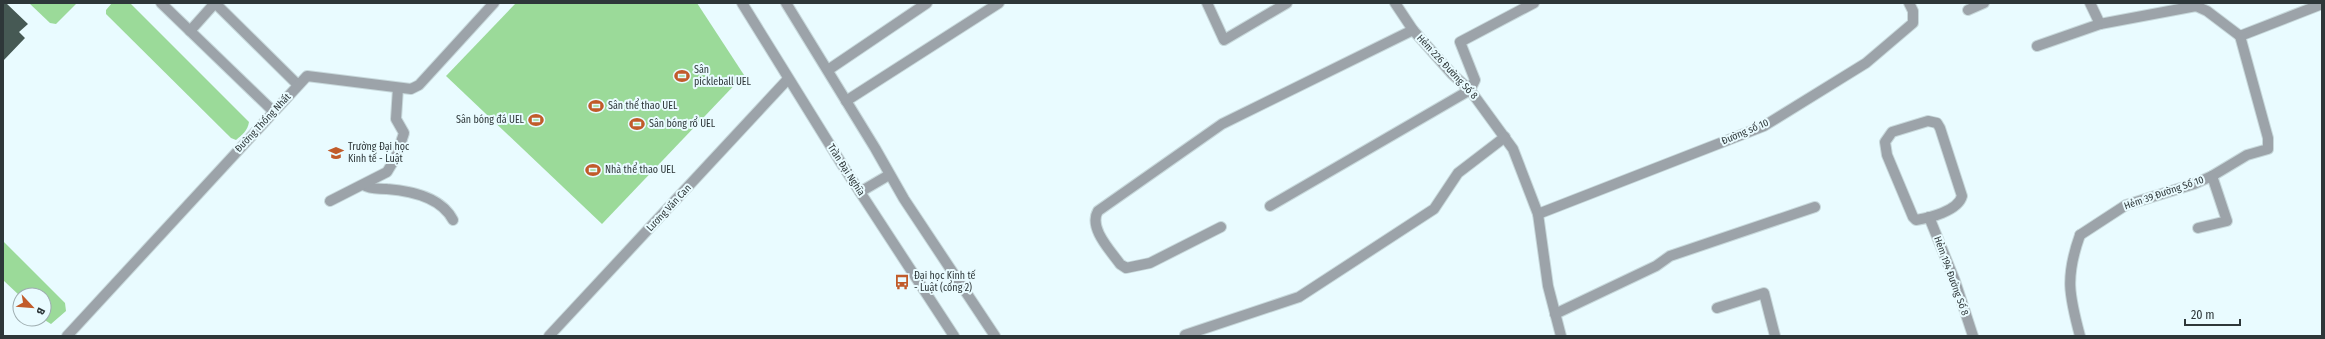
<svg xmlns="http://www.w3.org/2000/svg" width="2325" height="339" font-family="'Fira Sans Condensed',sans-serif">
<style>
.green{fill:#9bda99}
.building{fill:#465954}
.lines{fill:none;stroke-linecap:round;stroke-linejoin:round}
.service-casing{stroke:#c7d8db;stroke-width:12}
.minor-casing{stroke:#c7d8db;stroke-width:12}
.tertiary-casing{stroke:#c7d8db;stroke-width:12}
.service{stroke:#9ca3a9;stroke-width:10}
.minor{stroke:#9ca3a9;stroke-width:10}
.tertiary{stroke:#9ca3a9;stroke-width:10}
.labels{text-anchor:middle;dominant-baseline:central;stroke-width:4;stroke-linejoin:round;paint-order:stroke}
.street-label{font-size:10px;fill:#2e3739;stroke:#e9fbff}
.poi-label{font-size:10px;fill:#2e3739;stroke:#e9fbff;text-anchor:start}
</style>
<rect width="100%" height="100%" fill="#e9fbff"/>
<g class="green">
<path d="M29,3H77L56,24L50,23Z"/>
<path d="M112,3H130L249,122C248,130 242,135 236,140L231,138L106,14V10Z"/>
<path d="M516,3H697L744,75L602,224L446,76Z"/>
<path d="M3,241L65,303L66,311L51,324L43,319L44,295L20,296L3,280Z"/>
</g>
<path class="building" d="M3,3H6L28,24L19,32L25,38L3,61Z"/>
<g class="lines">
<g class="service-casing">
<g id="service">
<path d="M161,3L273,111"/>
<path d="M216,4L298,85"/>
<path d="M190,31L215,3"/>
<path d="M2080,235C2065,277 2069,295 2080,336"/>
<path d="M67,336L307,76L411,89L419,85L494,3"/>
</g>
</g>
<g class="minor-casing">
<g id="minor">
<path d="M1207,3L1224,40L1287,3"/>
<path d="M1395,3L1413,30L1452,74L1470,90L1513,149L1538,214L1548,286L1561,336"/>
<path d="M2090,3L2100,24"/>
<path d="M1968,10L1984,3"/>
<path d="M2037,46L2100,24L2196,6L2207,11L2240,36"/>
<path d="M828,70L927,3"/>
<path d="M846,101L999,3"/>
<path d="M1928,121L1937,123L1940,128L1962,196C1958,211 1929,218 1916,220L1913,217L1887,155L1885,142L1892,132Z"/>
<path d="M363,185C372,190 378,188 387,189C412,191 441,197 453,220"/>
<path d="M330,201L387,172L396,157L404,133L396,119L398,88"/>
<path d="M1270,206L1470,90L1475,80L1460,42L1534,3"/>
<path d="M1538,214L1764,126L1866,63L1913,23V11L1909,3"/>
<path d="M1929,217L1955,281L1973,336"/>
<path d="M1221,227L1150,263L1126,268L1120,264C1111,251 1088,228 1098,211L1222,124L1413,30"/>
<path d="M2198,228L2227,221L2212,176"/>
<path d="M2080,235L2126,205L2194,184L2212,176L2247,155L2268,149V138L2240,36L2322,4"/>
<path d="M1717,308L1764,293L1775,336"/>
<path d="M1555,314L1656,266L1670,256L1815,207"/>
<path d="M1185,335L1299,297L1434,209L1458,173L1505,137"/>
<path d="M549,336L788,79"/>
</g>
</g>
<g class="tertiary-casing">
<g id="tertiary">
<path d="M742,3L843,166L954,336"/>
<path d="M786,3L875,148L904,199L995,336"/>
<path d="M860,192L889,175"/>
</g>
</g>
<use href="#service" class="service"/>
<use href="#minor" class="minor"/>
<use href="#tertiary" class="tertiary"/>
</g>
<defs>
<g id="stadium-bare" transform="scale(1.2)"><path d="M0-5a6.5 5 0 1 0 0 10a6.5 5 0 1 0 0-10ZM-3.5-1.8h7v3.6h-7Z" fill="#c15b2a" stroke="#e9fbff" stroke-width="2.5" paint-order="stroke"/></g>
<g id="school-bare" transform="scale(1.2)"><path d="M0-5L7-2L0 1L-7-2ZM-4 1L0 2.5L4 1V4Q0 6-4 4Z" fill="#c15b2a" stroke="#e9fbff" stroke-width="2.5" paint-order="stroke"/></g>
<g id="bus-bare" transform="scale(1.2)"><path d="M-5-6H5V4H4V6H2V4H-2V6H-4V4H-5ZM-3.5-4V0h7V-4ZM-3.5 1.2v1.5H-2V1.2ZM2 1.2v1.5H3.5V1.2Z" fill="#c15b2a" stroke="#e9fbff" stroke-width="2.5" paint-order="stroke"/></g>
</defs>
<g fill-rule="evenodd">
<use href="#stadium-bare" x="682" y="76"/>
<use href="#stadium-bare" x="596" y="106"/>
<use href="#stadium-bare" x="536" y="120"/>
<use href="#stadium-bare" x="637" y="124"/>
<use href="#school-bare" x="336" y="153"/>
<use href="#stadium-bare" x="593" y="170"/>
<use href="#bus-bare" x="902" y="282"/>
</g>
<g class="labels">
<g class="street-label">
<text transform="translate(1447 67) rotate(47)">Hẻm 226 Đường Số 8</text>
<text transform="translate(263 123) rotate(-47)">Đường Thống Nhất</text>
<text transform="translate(1745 132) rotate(-23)">Đường số 10</text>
<text transform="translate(846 170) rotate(57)">Trần Đại Nghĩa</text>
<text transform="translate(2164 193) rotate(-19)">Hẻm 39 Đường Số 10</text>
<text transform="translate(669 208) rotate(-47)">Lương Văn Can</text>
<text transform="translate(1951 276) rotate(70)">Hẻm 194 Đường Số 8</text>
</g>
<g class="poi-label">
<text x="694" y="70">Sân<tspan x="694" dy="12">pickleball UEL</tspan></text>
<text x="608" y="106">Sân thể thao UEL</text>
<text x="524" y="120" text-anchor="end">Sân bóng đá UEL</text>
<text x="649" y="124">Sân bóng rổ UEL</text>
<text x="348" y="147">Trường Đại học<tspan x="348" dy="12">Kinh tế - Luật</tspan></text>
<text x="605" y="170">Nhà thể thao UEL</text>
<text x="914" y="276">Đại học Kinh tế<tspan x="914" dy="12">- Luật (cổng 2)</tspan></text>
</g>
</g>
<rect width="2325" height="339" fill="none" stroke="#2e3739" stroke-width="8"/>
<g transform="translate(32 307) rotate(116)"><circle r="19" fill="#e9fbff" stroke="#9eadb0"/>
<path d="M0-3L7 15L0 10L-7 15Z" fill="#c15b2a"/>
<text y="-6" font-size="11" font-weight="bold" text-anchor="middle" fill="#2e3739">B</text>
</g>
<path d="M2185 319v6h55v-6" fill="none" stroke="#2e3739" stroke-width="2"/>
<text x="2191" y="319" font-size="12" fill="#2e3739" stroke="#e9fbff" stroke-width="3" paint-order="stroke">20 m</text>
</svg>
